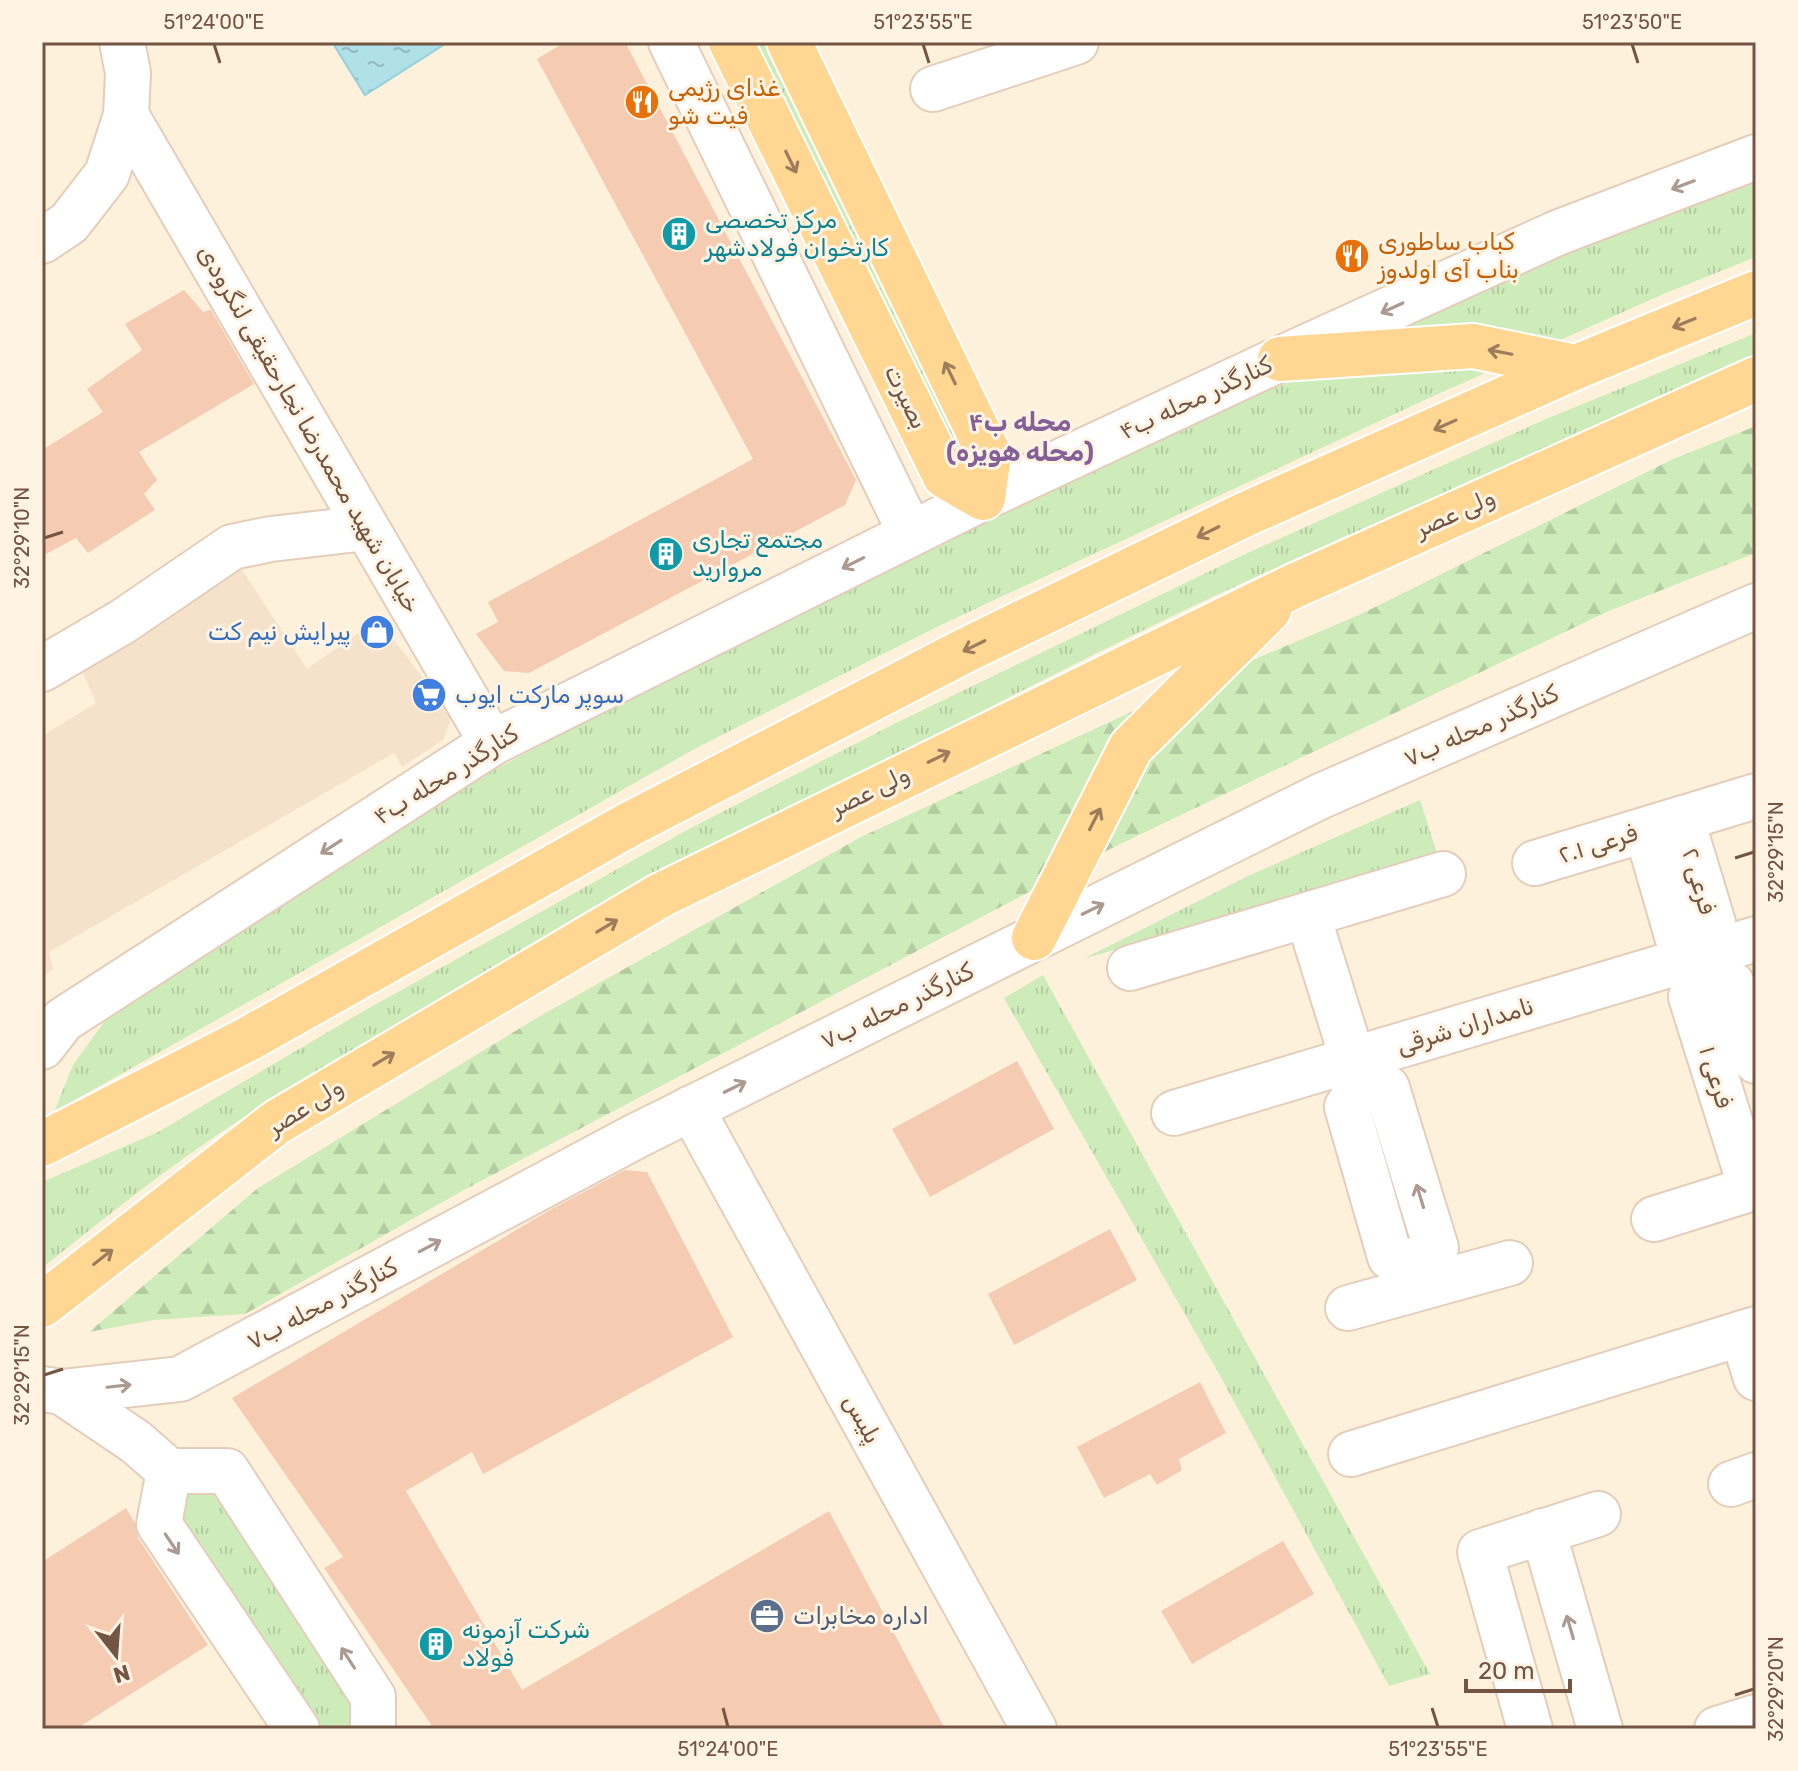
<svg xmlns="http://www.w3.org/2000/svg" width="1798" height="1771" font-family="Rubik,'Noto Naskh Arabic',sans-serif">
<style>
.residential{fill:#f6e2ca}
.grass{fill:url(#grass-tufts)}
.forest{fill:url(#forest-firs)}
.water{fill:url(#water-ripples);stroke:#96d0da;stroke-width:2}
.building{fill:#f5ccb2}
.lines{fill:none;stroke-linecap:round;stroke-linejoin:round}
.minor-casing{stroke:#e4cebb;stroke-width:48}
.major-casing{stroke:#fff;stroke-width:48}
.minor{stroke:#fff;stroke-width:44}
.major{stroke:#ffd692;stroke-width:44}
.oneway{stroke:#9e7c5b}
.oneway2{stroke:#ac998f}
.ticks{fill:none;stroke:#745544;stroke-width:3}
.labels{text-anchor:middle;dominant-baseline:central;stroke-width:6;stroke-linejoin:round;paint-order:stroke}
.food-label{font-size:24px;fill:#c56008;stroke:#fff4e4;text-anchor:start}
.culture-label{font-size:24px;fill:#0d838f;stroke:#fff4e4;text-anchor:start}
.street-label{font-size:24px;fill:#745544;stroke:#fff4e4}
.shop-label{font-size:24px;fill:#366cbe;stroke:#fff4e4;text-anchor:end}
.service-label{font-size:24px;fill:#4e5e75;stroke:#fff4e4;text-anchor:start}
.neighbourhood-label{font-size:26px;font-weight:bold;fill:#855f98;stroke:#fff4e4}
.neatline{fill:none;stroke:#745544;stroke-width:3}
.ticks-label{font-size:20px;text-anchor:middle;fill:#745544}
</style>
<defs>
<pattern id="grass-tufts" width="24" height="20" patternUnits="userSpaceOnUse" patternTransform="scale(2)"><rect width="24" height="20" fill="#ceecba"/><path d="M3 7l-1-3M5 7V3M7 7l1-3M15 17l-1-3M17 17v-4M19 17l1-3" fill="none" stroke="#b4cca1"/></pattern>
<pattern id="forest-firs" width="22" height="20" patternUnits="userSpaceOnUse" patternTransform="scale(2)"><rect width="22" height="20" fill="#ceecba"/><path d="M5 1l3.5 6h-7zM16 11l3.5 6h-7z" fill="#b4cca1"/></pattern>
<pattern id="water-ripples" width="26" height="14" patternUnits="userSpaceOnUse" patternTransform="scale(2)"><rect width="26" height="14" fill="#b0e0e8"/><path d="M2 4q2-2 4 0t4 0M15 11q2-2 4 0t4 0" fill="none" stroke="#94b8be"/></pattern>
</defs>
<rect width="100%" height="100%" fill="#fef1dc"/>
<path class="residential" d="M239,565L307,669L378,619L452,716L443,740L402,767L394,753L49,952L53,969L42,977V736L96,703L82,671Z"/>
<g class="grass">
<path d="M749,42H776L975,452L952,463Z"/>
<path d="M1756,176V257L1666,293L1429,398L943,624L698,747L54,1112L73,1065L120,1000L413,813L758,630L1094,464L1499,276Z"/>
<path d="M1756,333V362C1564,441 1371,522 1183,611C1010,694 840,785 671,876C525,955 377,1031 238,1121C169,1166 106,1217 42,1268V1182L158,1132L362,1012L689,829L896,723L1243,555L1546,419Z"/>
<path d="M1420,800L1438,856L1083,959L1248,876Z"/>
<path d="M1043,975L1430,1674L1389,1686L1218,1372L1004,998Z"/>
<path d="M220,1478L355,1681L360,1729H310L179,1536L181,1482Z"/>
</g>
<path class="forest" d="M1756,426V553L1611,610L1116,846L462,1191L245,1314L154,1320L89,1332L258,1188L540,1016L861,837L1142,707L1361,614L1673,459Z"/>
<path class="water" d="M332,42H448L365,95Z"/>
<g class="building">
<path d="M565,42H625L856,480L845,505L529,673L504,671L476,634L498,622L488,602L753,459L537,59Z"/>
<path d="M184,290L203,312L211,310L254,384L139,452L157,480L144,494L155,510L88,553L76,538L42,556V450L103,412L87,389L142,350L125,324Z"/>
<path d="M1017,1061L1054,1129L930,1197L892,1129Z"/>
<path d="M625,1170L647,1172L733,1337L483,1474L472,1452L406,1491L522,1690L829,1511L945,1729H434L324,1568L343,1557L232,1398L550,1210Z"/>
<path d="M1110,1229L1137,1280L1014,1345L988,1294Z"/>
<path d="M1200,1382L1226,1433L1179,1459L1182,1470L1157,1485L1150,1474L1104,1498L1077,1447Z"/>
<path d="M126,1508L135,1523L138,1538L208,1645L76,1729H42V1562Z"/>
<path d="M1283,1541L1314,1594L1192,1664L1161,1611Z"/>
</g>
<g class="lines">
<g class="minor-casing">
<g id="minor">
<path d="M671,42L911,534"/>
<path d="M933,89L1076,42"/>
<path d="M126,115L492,743"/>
<path d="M42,241L69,223L107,174L126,115L128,73L122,42"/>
<path d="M42,669L122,622L232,547L271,539L366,528"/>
<path d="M1666,835L1687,837L1713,923L1693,937L1677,936L1651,846Z"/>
<path d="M1535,863L1756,796"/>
<path d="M1308,916L1361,1086"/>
<path d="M1130,968L1443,874"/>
<path d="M1707,980L1691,997L1745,1169L1756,1170"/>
<path d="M1707,980L1732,984L1756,1061"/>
<path d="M42,1047L63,1020L492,743L983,498L1280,359L1557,233L1756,157"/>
<path d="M1361,1086L1387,1088L1436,1248L1418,1263"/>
<path d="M1361,1086L1347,1107L1390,1257L1418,1263"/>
<path d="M691,1108L1034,1729"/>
<path d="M1174,1113L1756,939"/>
<path d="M1654,1219L1756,1187"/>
<path d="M1348,1308L1510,1263"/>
<path d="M1742,1333L1756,1378"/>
<path d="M42,1389L62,1392L180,1379L636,1136L1321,796L1756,606"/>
<path d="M62,1392L136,1442L169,1471H227L373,1697V1729"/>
<path d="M1351,1454L1756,1329"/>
<path d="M169,1471L159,1524L297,1729"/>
<path d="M1731,1484L1756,1475"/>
<path d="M1543,1531L1600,1729"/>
<path d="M1530,1729L1480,1552L1598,1514"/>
<path d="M1717,1729L1756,1717"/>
</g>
</g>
<g class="major-casing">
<g id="major">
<path d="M731,42L945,476L983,498L989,454L789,42"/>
<path d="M1280,359L1473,346L1576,367"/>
<path d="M1034,938L1131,747L1269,610"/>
<path d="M42,1144L248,1039L630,824L968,649L1246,514L1576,367L1756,293"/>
<path d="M42,1305L277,1122L661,895L1294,586L1756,379"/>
</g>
</g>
<use href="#minor" class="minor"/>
<use href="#major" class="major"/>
</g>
<defs><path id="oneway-shaft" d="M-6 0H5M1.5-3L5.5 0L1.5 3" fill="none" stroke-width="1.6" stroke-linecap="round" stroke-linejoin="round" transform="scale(2)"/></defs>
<g class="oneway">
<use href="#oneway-shaft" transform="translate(791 162) rotate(64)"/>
<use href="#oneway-shaft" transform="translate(1684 323) rotate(158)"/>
<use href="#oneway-shaft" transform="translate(1500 352) rotate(-169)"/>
<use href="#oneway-shaft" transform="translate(950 373) rotate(-116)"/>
<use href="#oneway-shaft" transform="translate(1445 425) rotate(156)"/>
<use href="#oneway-shaft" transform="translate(1208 532) rotate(154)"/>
<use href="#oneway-shaft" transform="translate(974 646) rotate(154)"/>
<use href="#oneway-shaft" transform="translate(939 757) rotate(-26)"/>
<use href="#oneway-shaft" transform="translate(1095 819) rotate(-63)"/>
<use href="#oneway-shaft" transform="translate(607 926) rotate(-31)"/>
<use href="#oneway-shaft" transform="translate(384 1059) rotate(-31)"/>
<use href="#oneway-shaft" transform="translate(103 1257) rotate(-38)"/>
</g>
<g class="oneway2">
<use href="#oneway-shaft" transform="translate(1683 185) rotate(159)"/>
<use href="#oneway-shaft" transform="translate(1392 308) rotate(155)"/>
<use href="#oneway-shaft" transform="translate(853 563) rotate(153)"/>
<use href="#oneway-shaft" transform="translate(331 847) rotate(147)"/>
<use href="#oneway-shaft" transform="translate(1093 909) rotate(-26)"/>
<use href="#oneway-shaft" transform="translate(735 1087) rotate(-26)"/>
<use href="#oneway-shaft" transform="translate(1420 1196) rotate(-107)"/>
<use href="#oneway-shaft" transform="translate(430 1246) rotate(-28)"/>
<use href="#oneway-shaft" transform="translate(119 1386) rotate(-6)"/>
<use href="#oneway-shaft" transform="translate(172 1544) rotate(56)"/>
<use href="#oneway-shaft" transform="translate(1570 1627) rotate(-106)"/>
<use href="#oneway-shaft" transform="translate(348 1658) rotate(-123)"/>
</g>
<path class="ticks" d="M214,44L220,63M923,44L929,63M1632,44L1638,63M44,538L63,532M1735,858L1754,852M44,1375L63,1369M1735,1695L1754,1689M723,1708L728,1727M1432,1708L1438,1727"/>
<defs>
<g id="restaurant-disc" transform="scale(1.8)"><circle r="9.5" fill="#e8710a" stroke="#fff4e4"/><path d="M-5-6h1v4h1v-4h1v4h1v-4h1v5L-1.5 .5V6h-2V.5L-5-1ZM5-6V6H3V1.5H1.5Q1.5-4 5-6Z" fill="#fff"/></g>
<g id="building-disc" transform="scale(1.8)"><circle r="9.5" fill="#0f9aa8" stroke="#fff4e4"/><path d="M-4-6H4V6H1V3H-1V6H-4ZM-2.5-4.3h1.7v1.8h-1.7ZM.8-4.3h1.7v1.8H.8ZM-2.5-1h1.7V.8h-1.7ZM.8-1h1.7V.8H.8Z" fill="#fff"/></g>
<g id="shop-disc" transform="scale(1.8)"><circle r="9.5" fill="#3f7fe0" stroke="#fff4e4"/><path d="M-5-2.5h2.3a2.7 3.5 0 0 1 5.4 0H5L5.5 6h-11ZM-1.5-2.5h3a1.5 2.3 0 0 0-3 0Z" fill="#fff"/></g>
<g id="supermarket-disc" transform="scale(1.8)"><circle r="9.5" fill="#3f7fe0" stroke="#fff4e4"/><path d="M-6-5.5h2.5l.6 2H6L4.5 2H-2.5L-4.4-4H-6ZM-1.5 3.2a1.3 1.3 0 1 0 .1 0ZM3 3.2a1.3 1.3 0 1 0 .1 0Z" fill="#fff"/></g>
<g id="office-disc" transform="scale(1.8)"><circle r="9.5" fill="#5c6f8a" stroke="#fff4e4"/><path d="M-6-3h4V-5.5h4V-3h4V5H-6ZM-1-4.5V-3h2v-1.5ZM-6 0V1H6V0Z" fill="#fff"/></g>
</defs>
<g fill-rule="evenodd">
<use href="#restaurant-disc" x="642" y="102"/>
<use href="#building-disc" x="679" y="234"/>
<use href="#restaurant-disc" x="1352" y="256"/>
<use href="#building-disc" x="666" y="554"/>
<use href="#shop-disc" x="377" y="632"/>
<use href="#supermarket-disc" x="429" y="695"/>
<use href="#office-disc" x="767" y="1616"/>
<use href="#building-disc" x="436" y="1644"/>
</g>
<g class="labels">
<g class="food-label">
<text x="668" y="88">غذای رژیمی<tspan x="668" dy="28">فیت شو</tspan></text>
<text x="1378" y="242">کباب ساطوری<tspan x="1378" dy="28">بناب آی اولدوز</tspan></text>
</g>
<g class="culture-label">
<text x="705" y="220">مرکز تخصصی<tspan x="705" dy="28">کارتخوان فولادشهر</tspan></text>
<text x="692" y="540">مجتمع تجاری<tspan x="692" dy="28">مروارید</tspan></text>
<text x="462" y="1630">شرکت آزمونه<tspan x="462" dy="28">فولاد</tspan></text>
</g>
<g class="street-label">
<text transform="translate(906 397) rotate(64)">بصیرت</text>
<text transform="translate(1196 398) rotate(-25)">کنارگذر محله ب۴</text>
<text transform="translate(309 429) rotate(60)">خیابان شهید محمدرضا نجارحقیقی لنگرودی</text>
<text transform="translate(1455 513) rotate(-24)">ولی عصر</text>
<text transform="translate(1481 726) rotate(-24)">کنارگذر محله ب۷</text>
<text transform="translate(446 775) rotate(-32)">کنارگذر محله ب۴</text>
<text transform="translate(870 791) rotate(-26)">ولی عصر</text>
<text transform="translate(1598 844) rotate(-17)">فرعی ۲.۱</text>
<text transform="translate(1699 881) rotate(74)">فرعی ۲</text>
<text transform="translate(897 1006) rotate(-26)">کنارگذر محله ب۷</text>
<text transform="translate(1465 1026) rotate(-17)">نامداران شرقی</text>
<text transform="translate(1716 1077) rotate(73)">فرعی ۱</text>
<text transform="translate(305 1107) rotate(-32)">ولی عصر</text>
<text transform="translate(322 1304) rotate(-28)">کنارگذر محله ب۷</text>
<text transform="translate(862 1419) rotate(61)">پلیس</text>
</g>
<g class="shop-label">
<text x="351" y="632">پیرایش نیم کت</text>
<text x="455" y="695" text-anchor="start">سوپر مارکت ایوب</text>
</g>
<g class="service-label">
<text x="793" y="1616">اداره مخابرات</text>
</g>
<g class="neighbourhood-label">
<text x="1020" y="422">محله ب۴<tspan x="1020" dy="30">(محله هویزه)</tspan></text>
</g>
</g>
<rect width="1798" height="1771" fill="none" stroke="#fff4e4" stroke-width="88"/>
<g transform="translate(116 1655) rotate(163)" stroke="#fff4e4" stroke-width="6" paint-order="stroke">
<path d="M0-6L14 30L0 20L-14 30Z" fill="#745544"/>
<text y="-12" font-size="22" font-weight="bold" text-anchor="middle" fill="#745544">N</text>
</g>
<path d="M1466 1679v12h104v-12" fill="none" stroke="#745544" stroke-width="4"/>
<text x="1478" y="1679" font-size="24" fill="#745544" stroke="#fff4e4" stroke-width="6" paint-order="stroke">20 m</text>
<rect x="44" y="44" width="1710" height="1683" class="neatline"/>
<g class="ticks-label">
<text x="214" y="29">51°24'00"E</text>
<text x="923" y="29">51°23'55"E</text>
<text x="1632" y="29">51°23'50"E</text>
<text transform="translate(22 538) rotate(-90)" y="7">32°29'10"N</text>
<text transform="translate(1776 852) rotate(-90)" y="7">32°29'15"N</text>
<text transform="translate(22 1375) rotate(-90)" y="7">32°29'15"N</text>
<text transform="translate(1776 1689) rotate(-90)" y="7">32°29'20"N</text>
<text x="728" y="1756">51°24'00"E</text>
<text x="1438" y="1756">51°23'55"E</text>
</g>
</svg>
